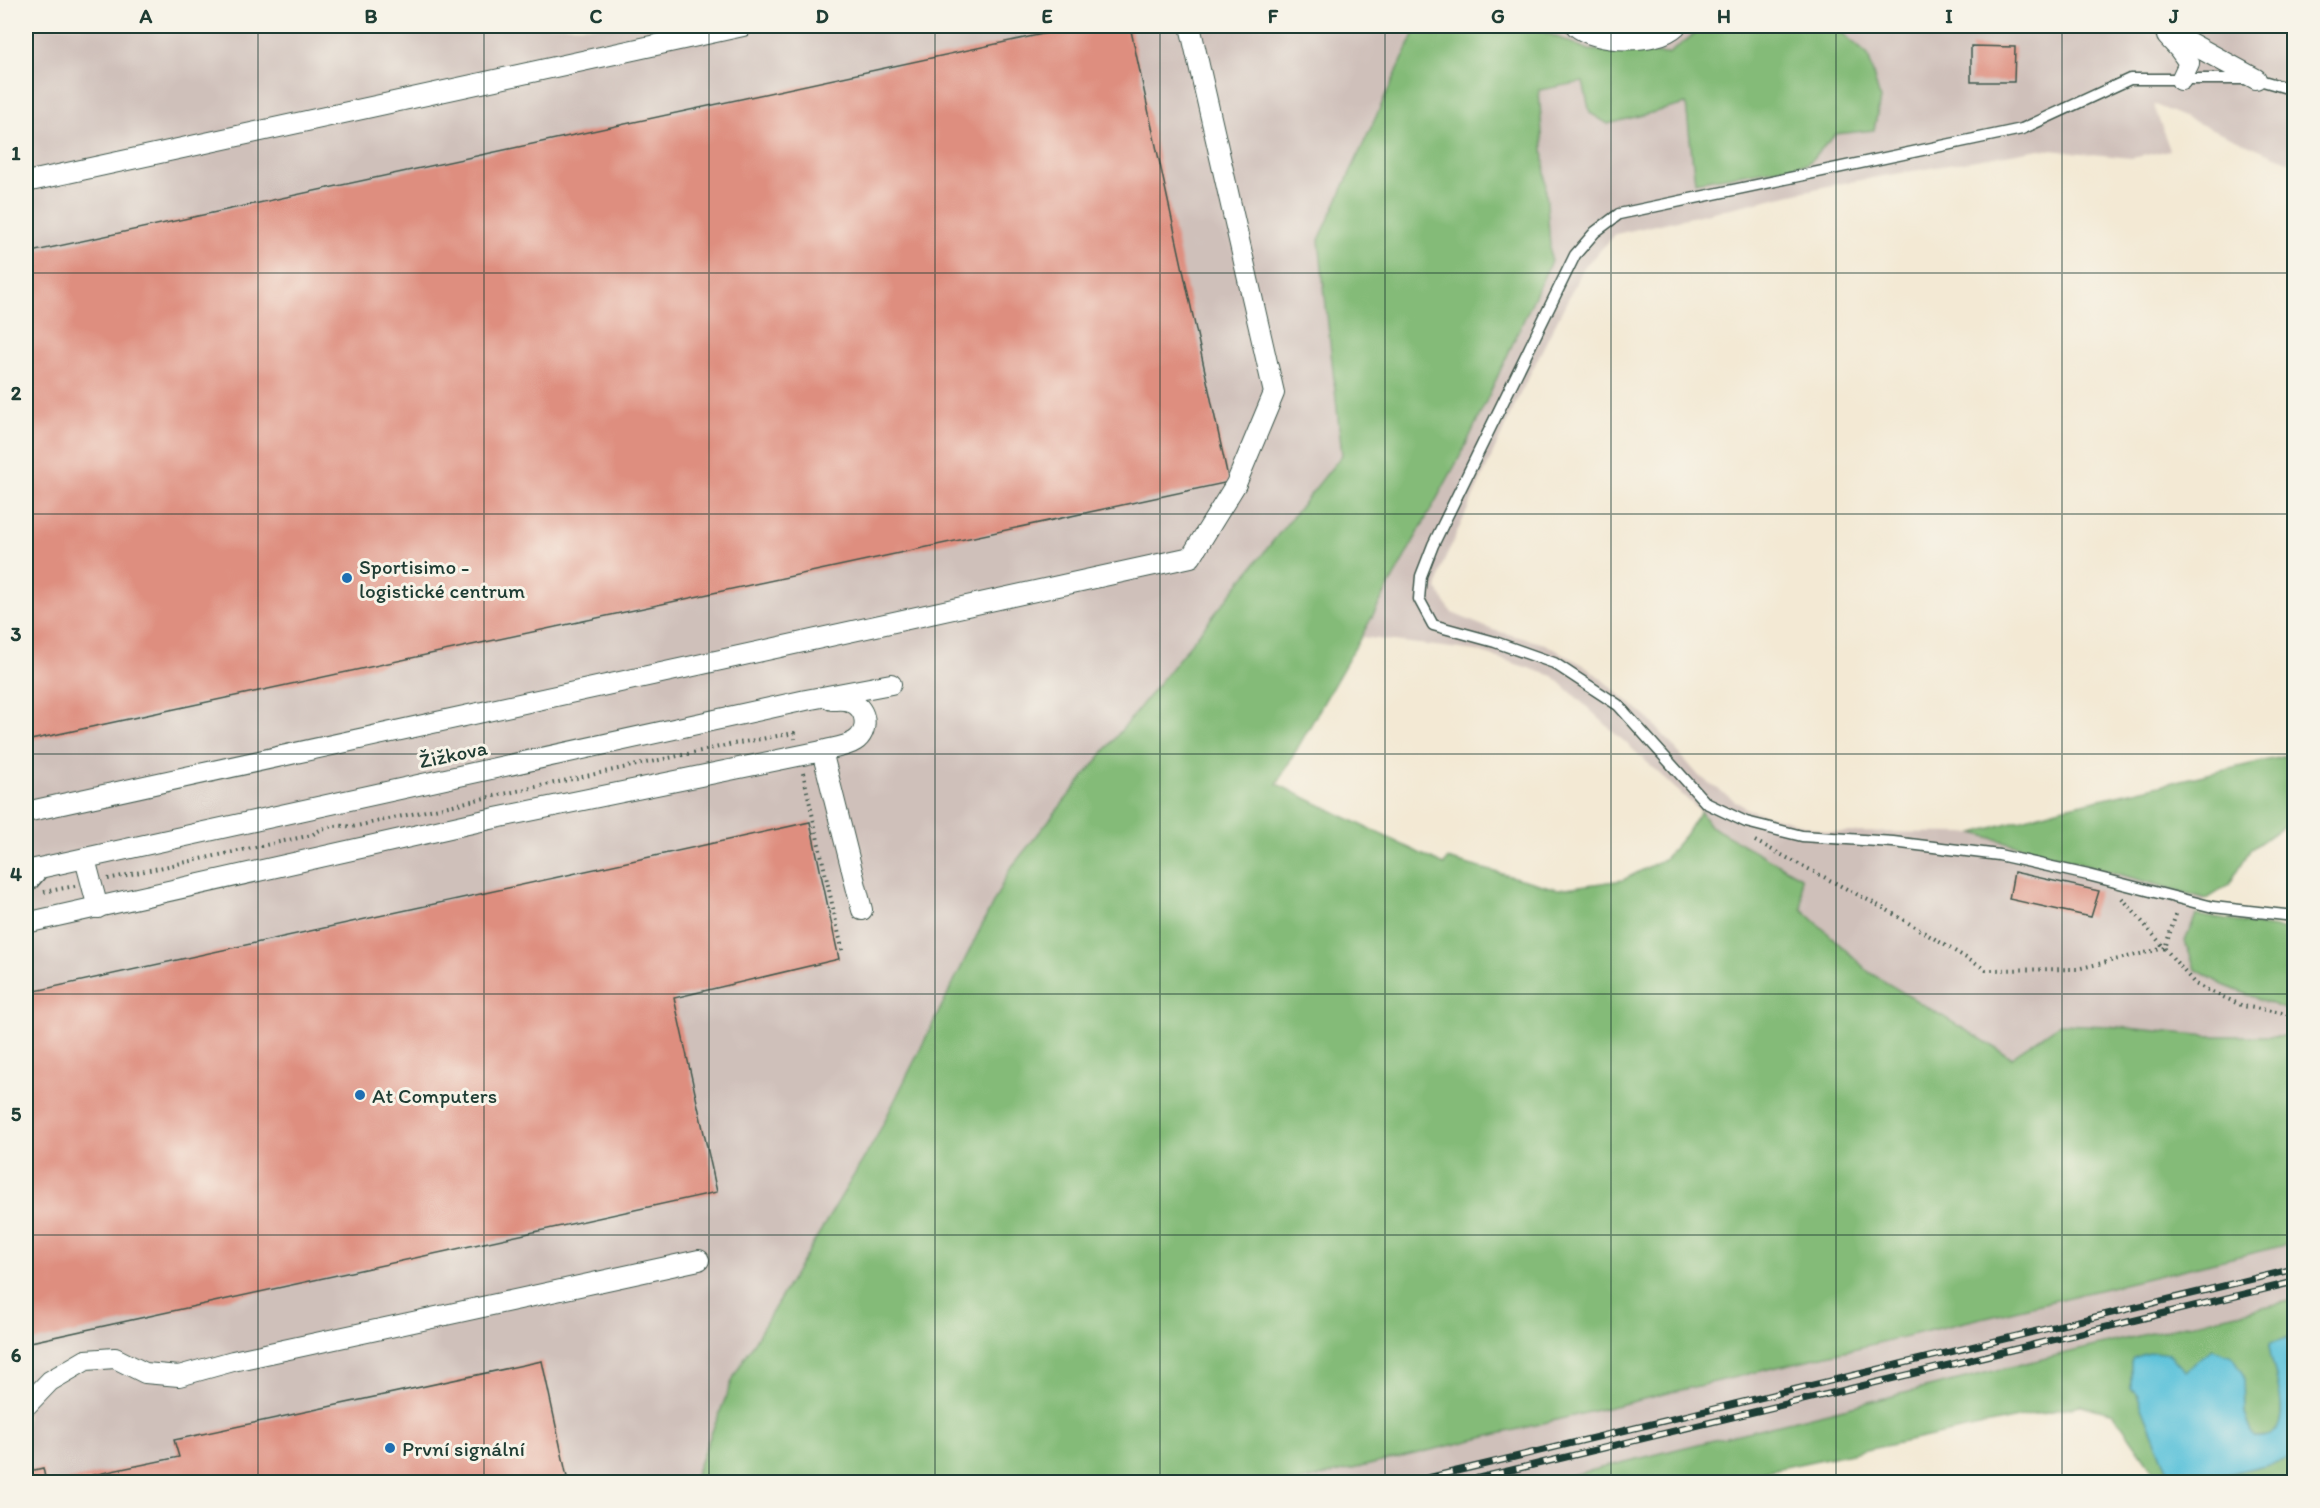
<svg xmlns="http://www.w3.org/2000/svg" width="2320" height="1508" font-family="Itim,sans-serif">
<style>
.industrial{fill:#cfc0ba}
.forest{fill:#84bb78;stroke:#527c56;stroke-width:1.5}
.water{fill:#5cc2da;stroke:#3e8087;stroke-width:1.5}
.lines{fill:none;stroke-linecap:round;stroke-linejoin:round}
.stream{stroke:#5cc2da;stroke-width:6}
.building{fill:#de8e7f}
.service-casing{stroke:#3f574c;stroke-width:13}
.minor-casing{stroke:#3f574c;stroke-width:22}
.path{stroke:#3f574c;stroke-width:4;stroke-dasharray:1.5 4.5;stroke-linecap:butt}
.service{stroke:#fff;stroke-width:10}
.minor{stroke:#fff;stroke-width:20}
.rail-casing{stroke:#1f3d34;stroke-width:7}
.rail{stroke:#f7f3e8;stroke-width:4.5;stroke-dasharray:14;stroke-linecap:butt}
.grid{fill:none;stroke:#1f3d34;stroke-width:1.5;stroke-opacity:0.55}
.poi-dot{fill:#1f6fb2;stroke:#f7f3e8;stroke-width:2}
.labels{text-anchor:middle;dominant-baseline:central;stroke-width:6;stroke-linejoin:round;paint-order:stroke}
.poi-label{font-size:21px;fill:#1f3d34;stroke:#f7f3e8;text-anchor:start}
.street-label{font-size:21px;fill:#1f3d34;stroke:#f7f3e8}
.neatline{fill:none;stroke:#1f3d34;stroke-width:2}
.grid-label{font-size:20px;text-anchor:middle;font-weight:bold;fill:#1f3d34}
</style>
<rect width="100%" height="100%" fill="#f7f3e8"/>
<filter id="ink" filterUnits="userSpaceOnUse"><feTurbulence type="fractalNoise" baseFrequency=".0167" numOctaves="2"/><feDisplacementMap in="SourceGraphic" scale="12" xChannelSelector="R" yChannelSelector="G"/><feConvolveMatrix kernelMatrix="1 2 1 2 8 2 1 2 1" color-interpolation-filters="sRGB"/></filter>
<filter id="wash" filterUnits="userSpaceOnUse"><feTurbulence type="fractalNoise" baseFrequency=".008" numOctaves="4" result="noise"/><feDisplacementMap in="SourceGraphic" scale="24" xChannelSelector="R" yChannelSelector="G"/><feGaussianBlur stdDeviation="1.35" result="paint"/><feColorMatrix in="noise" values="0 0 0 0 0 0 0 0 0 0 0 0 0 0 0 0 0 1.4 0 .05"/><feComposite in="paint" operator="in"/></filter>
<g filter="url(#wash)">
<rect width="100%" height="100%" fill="#f3e9d4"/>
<g class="industrial">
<path d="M26,26H1418L1319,240L1342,455L1010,869L875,1140L735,1374L692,1482H26Z"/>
<path d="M1534,26H1705L1669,54L1589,50L1534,28Z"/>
<path d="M1834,26H2294V164L2153,104L2170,150L2132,158L2040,149L1832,185L1616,234L1584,267L1518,398L1442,566L1437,589L1452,613L1493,630L1545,644L1587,667L1651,721L1699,776L1747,809L1828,832L1974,833L2207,899L2196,915L2223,985L2294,1013V1036H2208L2107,1026L2061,1024L2011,1057L1870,973L1802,909L1801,877L1710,826L1700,811L1553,676L1476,651L1361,637L1464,449L1551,261L1538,89L1583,82L1590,113L1608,124L1686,104L1695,181L1807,164L1836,134L1868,55Z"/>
<path d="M2294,1243V1300L2095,1346L1544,1482H1298Z"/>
</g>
<g class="forest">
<path d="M1418,26H1534V28L1589,50L1668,54L1705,26H1834L1868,55L1880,99L1874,130L1836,134L1807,164L1695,182L1686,104L1608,124L1590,113L1583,82L1539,90L1551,261L1464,449L1361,637L1277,784L1444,865L1447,859L1558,889L1623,880L1664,859L1685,835L1700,811L1710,826L1801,877L1802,909L1870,973L2011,1057L2060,1024L2107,1026L2208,1036H2294V1243L1298,1482H692L735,1374L875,1140L1010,869L1342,455L1319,240Z"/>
<path d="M2294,754V824L2284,826L2250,850L2229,885L2207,899L1974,833L2057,809Z"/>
<path d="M2196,915L2294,931V1013L2223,985L2195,969L2185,941Z"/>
<path d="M2294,1300V1336L2281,1339L2269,1346C2273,1372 2293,1416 2272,1436L2254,1437L2245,1414L2244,1376L2212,1349L2185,1372L2169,1355L2133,1358L2131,1362V1388L2137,1394L2172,1482H2161L2114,1414L2080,1405L1713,1482H1544L2095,1346Z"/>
<path d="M2294,1458V1482H2194Z"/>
</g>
<path class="water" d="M2294,1336V1458L2194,1482H2172L2137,1394L2131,1388V1362L2133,1358L2142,1355L2154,1352L2169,1354L2185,1371L2212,1349L2232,1356L2244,1376L2245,1414L2254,1437C2302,1442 2273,1373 2269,1346L2271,1343Z"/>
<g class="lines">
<path class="stream" d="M2161,1482L2177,1476"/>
</g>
<g id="blocks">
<g class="building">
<path d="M1080,26H1130L1229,482L26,741V253Z"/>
<path d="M1971,46L2015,47L2014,82H1971Z"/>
<path d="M810,822L839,959L674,998L717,1192L26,1343V993Z"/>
<path d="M2014,872L2099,891L2091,917L2009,899Z"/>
<path d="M542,1361L568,1482H60L179,1457L174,1440Z"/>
<path d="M43,1468L46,1482H26V1472Z"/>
</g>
</g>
</g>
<g filter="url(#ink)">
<use href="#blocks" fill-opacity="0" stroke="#3f574c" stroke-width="1.5"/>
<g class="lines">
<g class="service-casing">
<g id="service">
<path d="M2294,90L2256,79H2130L2022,129L1619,214L1595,232L1575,255L1433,545L1421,576L1419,599L1433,625L1495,642L1554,663L1618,705L1706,803L1746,822L1802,836L1893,842L1999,855L2088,875L2213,907L2294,916"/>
<path d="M26,887L31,885L45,869"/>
</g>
</g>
<g class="minor-casing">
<g id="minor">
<path d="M1576,26C1595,43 1656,45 1676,26"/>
<path d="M2159,26L2256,79"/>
<path d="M2167,36L2179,49L2189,63L2181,80"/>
<path d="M26,182L743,26"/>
<path d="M822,751C832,748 846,747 855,741C869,732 868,709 851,702C846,699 838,700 832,700"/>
<path d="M26,812L1191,557L1236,484L1274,393L1190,26"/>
<path d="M85,859L98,908"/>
<path d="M26,871L806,700L891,684"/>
<path d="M26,923L481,821L822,751L862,910"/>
<path d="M26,1406L50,1381L86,1360L115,1358L145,1373L179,1376L233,1361L699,1260"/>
</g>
</g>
<g class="path">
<path d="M803,773L843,953"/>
<path d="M1755,841L1887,910L1986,970L2077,969L2165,948L2177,911"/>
<path d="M108,879L312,835C324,826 338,824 352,827L733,744L794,733L795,739"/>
<path d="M44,892L75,886"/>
<path d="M2122,898L2195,984L2243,1006L2294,1015"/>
</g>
<use href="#service" class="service"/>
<use href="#minor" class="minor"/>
<g class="rail-casing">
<g id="rail">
<path d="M1411,1482L2294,1269"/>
<path d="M1462,1482L2294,1282"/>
</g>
</g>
<use href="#rail" class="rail"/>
</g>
</g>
<path class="grid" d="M258,26V1482M484,26V1482M709,26V1482M935,26V1482M1160,26V1482M1385,26V1482M1611,26V1482M1836,26V1482M2062,26V1482M26,273H2294M26,514H2294M26,754H2294M26,994H2294M26,1235H2294"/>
<g class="poi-dot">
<circle cx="347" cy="578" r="6"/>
<circle cx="360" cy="1095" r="6"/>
<circle cx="390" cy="1448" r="6"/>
</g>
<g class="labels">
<g class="poi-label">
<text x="359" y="566">Sportisimo -<tspan x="359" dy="24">logistické centrum</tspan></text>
<text x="372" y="1095">At Computers</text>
<text x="402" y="1448">První signální</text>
</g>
<g class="street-label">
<text transform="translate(453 754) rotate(-12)">Žižkova</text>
</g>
</g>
<rect width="2320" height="1508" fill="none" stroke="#f7f3e8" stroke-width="66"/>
<rect x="33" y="33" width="2254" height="1442" class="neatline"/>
<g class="grid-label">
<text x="146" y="23">A</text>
<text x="371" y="23">B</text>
<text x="596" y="23">C</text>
<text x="822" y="23">D</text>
<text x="1047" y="23">E</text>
<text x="1273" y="23">F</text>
<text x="1498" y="23">G</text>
<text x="1724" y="23">H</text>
<text x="1949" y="23">I</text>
<text x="2174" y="23">J</text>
<text x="16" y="160">1</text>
<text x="16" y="400">2</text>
<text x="16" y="641">3</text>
<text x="16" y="881">4</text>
<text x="16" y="1121">5</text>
<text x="16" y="1362">6</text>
</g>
</svg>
